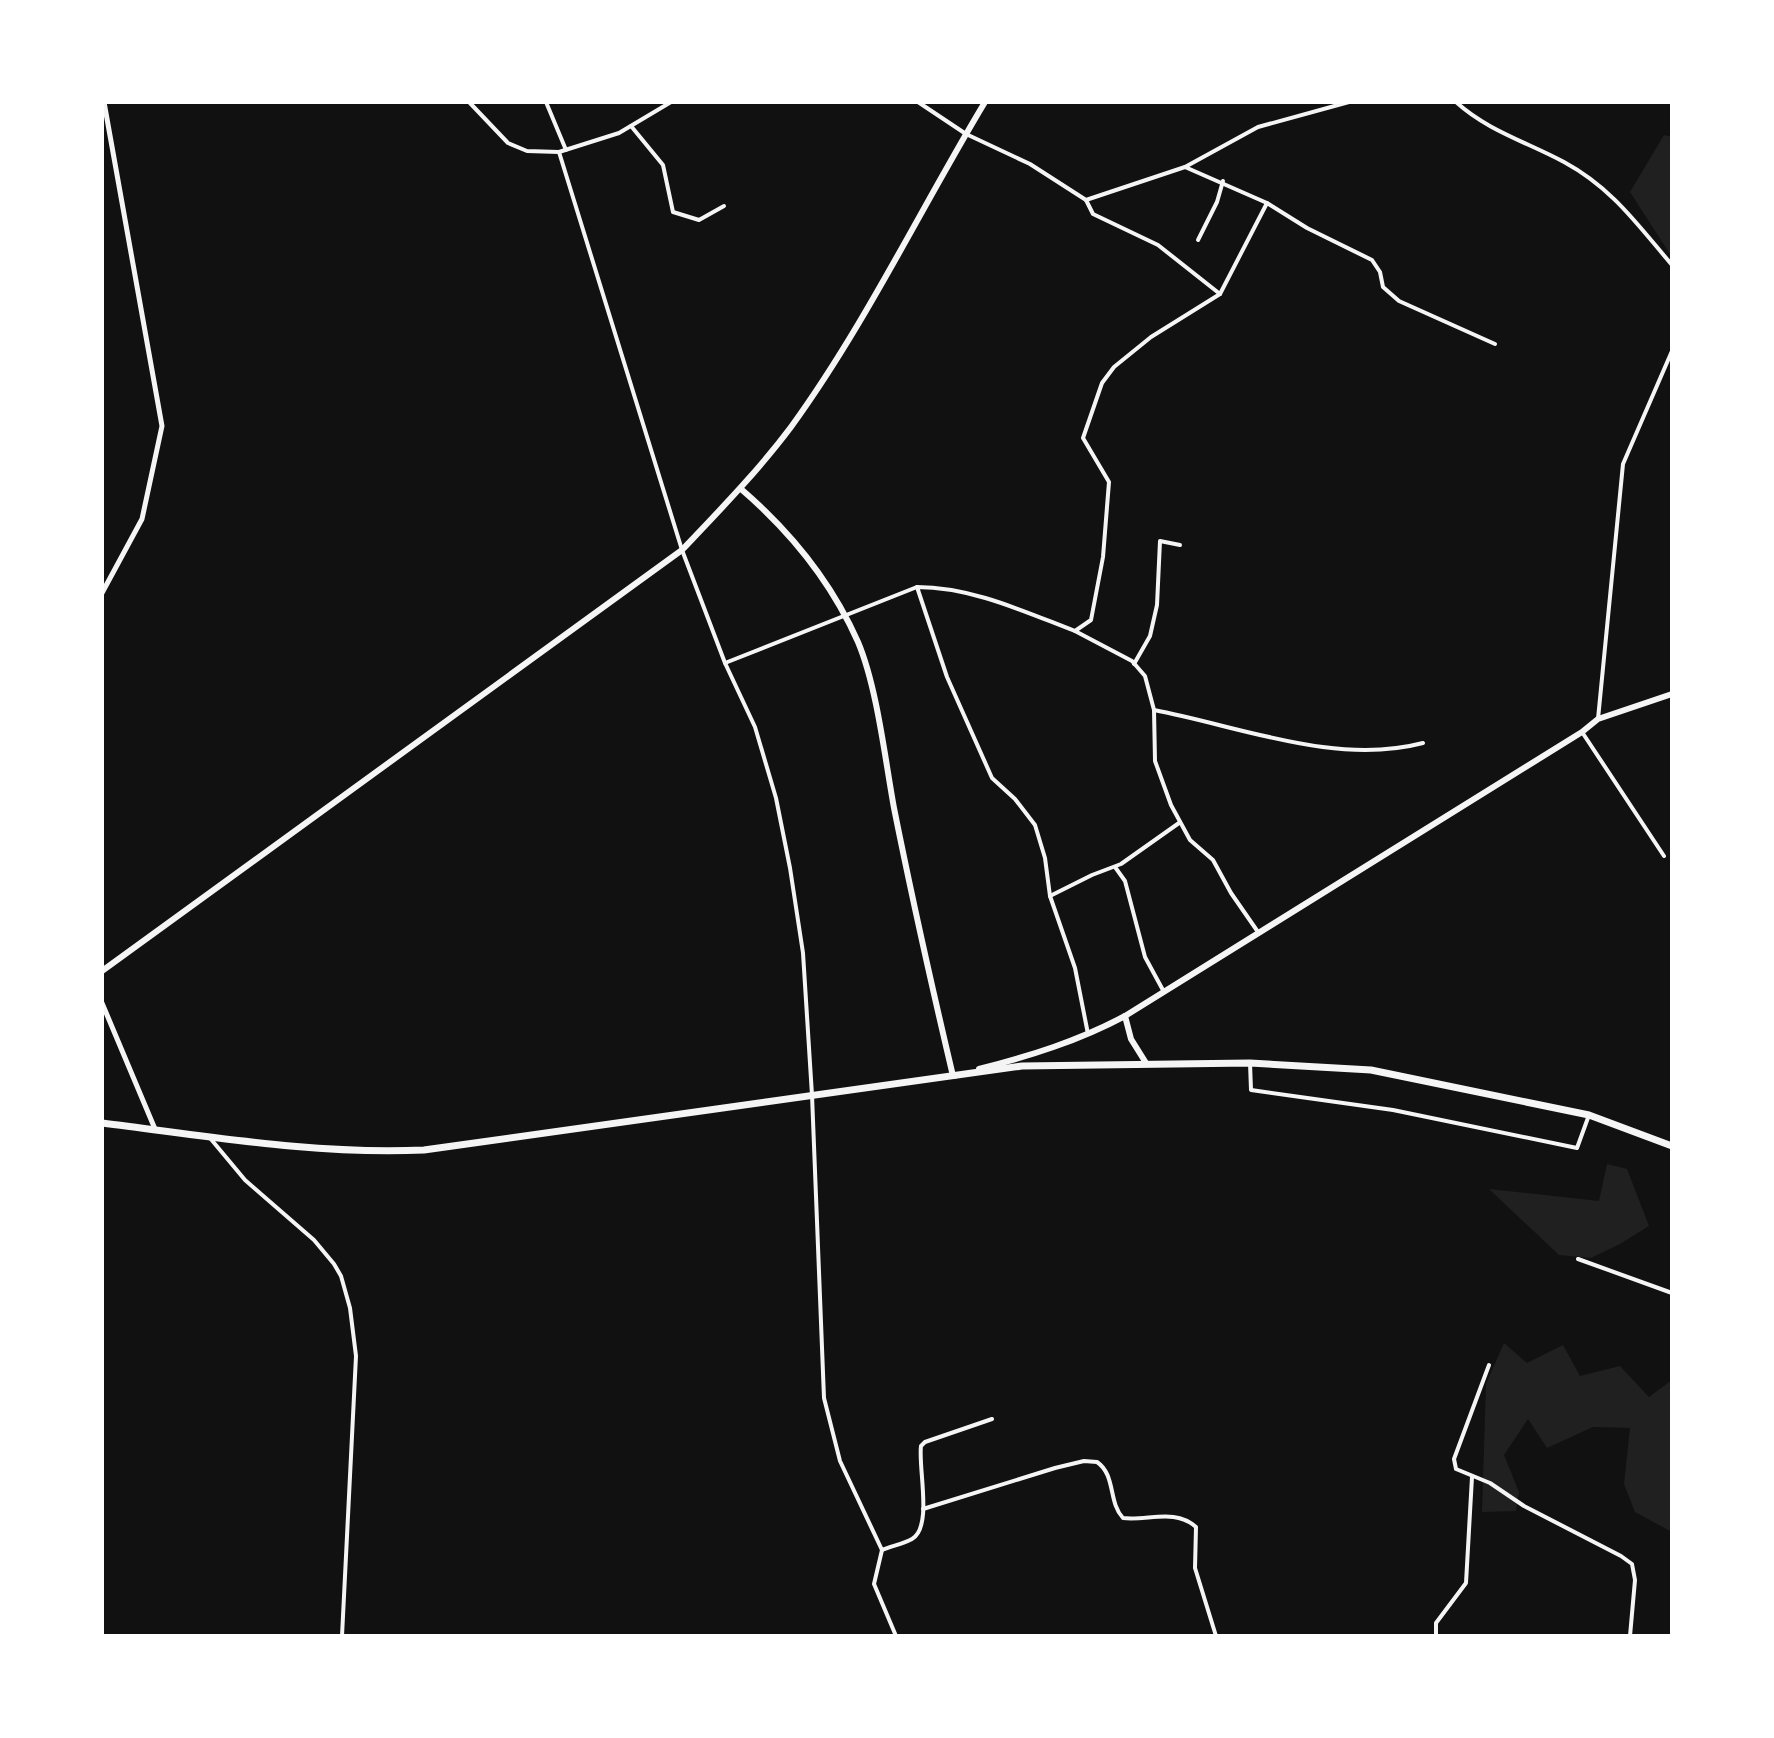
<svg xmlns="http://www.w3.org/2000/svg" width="1774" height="1738" font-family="Commissioner,sans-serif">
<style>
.green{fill:#202020}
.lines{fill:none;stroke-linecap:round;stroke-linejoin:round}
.minor{stroke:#f5f5f5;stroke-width:4}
.tertiary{stroke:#f5f5f5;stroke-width:5}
.secondary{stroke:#f5f5f5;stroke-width:6}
.trunk{stroke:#f5f5f5;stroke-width:7}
</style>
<rect width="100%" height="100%" fill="#111"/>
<g class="green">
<path d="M1664,135L1672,137V257L1630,192Z"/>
<path d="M1607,1164L1627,1169L1649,1226L1620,1244L1591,1258L1559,1255L1489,1189L1599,1201Z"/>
<path d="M1504,1343L1527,1363L1563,1345L1580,1376L1620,1366L1649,1397L1672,1380V1528L1670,1531L1635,1512L1624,1484L1630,1428L1593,1427L1547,1448L1528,1419L1504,1455L1519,1492L1516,1511L1482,1512L1486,1384Z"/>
</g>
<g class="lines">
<g class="minor">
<path d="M469,102L508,143L527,151L559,152L682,550L725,663L917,587"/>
<path d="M546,102L566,150"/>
<path d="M918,102L966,134L1030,164L1086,200L1185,167L1258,127L1349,102"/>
<path d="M1456,102C1488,131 1527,142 1564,162C1612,188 1637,224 1672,265"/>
<path d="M631,126L663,165L673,212L699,220L724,206"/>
<path d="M559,152L619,133L671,102"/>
<path d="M1185,167L1267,203L1307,228L1372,260L1380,272L1383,287L1399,301L1495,344"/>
<path d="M1086,200L1093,214L1158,245L1220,294"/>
<path d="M1198,240L1217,202L1223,181"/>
<path d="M1075,631L1132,661L1145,676L1154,710L1155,761L1171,805L1190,840L1213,860L1231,893L1258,932"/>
<path d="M725,663L755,727L776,798L790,868L803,953L812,1095L824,1398L840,1461L882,1550L874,1584L896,1636"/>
<path d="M1134,664L1150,636L1157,605L1160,541L1180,545"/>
<path d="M1154,710C1239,726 1335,766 1423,743"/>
<path d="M1598,719L1623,464L1672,351"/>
<path d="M1582,732L1664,856"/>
<path d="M1115,867L1125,881L1145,957L1164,992"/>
<path d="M1050,896L1092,875L1121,864L1179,823"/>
<path d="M1088,1034L1075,968L1050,896L1045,858L1035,825L1015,799L992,778L947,677L917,587C972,587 1025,612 1075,631L1091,620L1103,557L1109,482L1083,438L1102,383L1114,367L1151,337L1220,294L1267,203"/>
<path d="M1250,1063L1251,1090L1393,1110L1577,1148L1589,1115"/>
<path d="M210,1138L245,1180L314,1240L334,1264L341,1276L350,1308L356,1356L342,1636"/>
<path d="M1578,1259L1672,1293"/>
<path d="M1489,1365L1454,1459L1456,1469L1490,1483L1524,1506L1621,1556L1632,1564L1635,1580L1630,1636"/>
<path d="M923,1509L1055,1468L1084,1461L1097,1462C1116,1475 1108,1502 1123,1518C1148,1521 1175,1508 1196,1527L1195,1568L1216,1636"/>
<path d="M882,1550C891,1546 903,1544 912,1539C933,1527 918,1468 921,1446L925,1442L992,1419"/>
<path d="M1436,1636V1623L1466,1583L1472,1477"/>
</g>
<g class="tertiary">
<path d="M102,593L142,519L162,426L104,102"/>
<path d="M102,1003L155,1129"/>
</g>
<g class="secondary">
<path d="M741,489C791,532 831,581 858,642C877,687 885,759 894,808C912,898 932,987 953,1076L957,1075"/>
<path d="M102,971L682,550C720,510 758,471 791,427C865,325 920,210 985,102"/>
<path d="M1125,1016L1131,1039L1146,1063"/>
<path d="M979,1069C1030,1056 1078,1041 1125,1016L1582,732L1598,719L1672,694"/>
</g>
<path class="trunk" d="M102,1123C208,1136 316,1155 424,1150L1022,1066L1250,1063L1371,1070L1589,1115L1672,1146"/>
</g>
<rect width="1774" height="1738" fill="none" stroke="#ffffff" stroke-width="208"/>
</svg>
